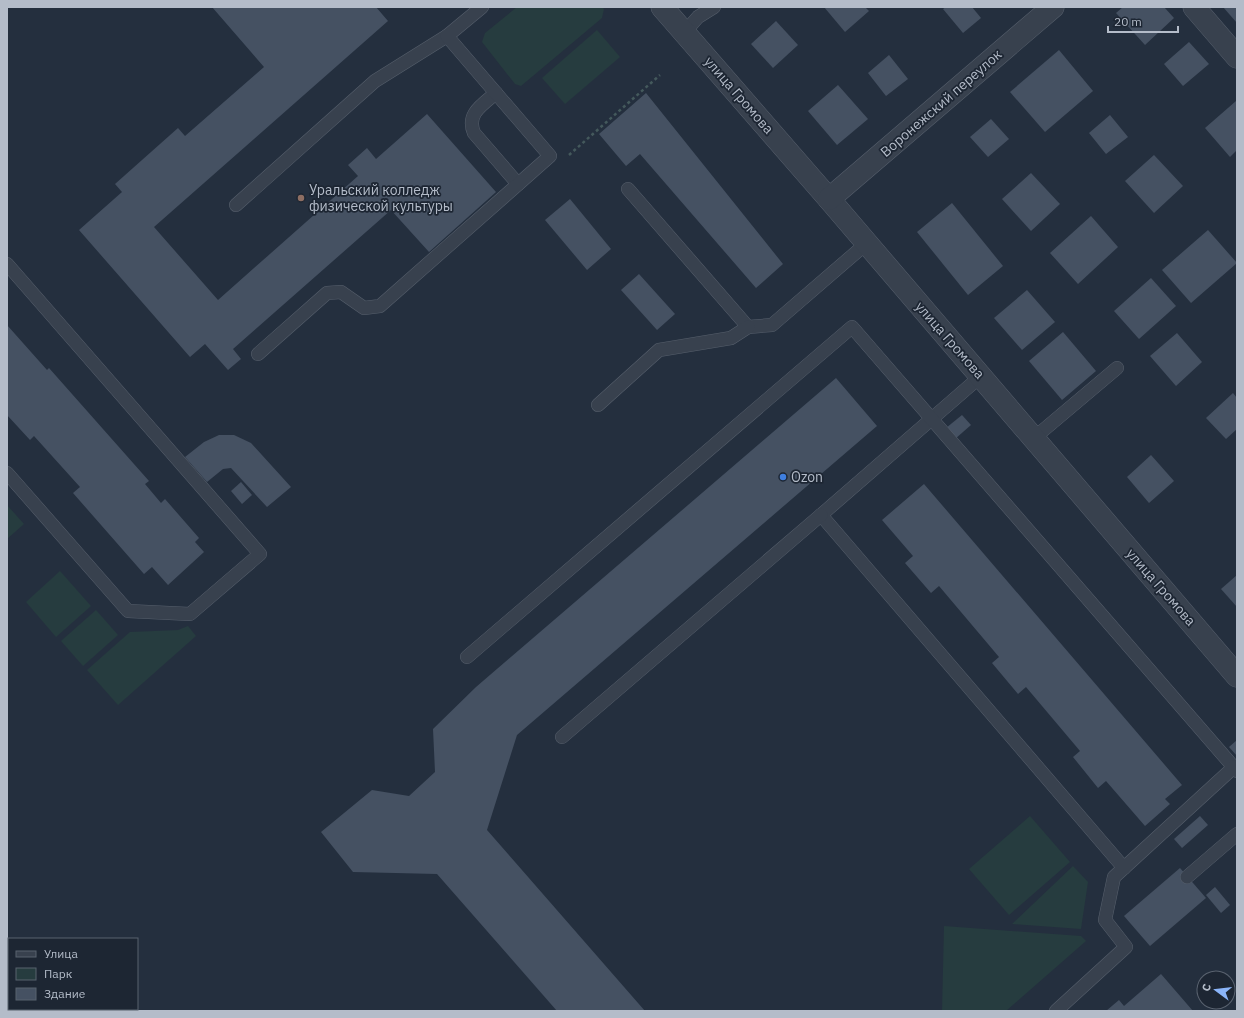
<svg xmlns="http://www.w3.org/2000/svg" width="1244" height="1018" font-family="'IBM Plex Sans',sans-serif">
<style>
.green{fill:#263c3f}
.building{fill:#455162}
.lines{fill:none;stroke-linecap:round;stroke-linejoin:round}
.service-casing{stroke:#565f6c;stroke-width:14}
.minor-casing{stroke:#565f6c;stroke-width:23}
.path{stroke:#44595c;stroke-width:2.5;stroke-dasharray:3 3;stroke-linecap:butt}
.service{stroke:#38414e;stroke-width:13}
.minor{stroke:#38414e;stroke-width:22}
.education-dot{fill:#8d6e63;stroke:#1d2633;stroke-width:1.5}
.shop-dot{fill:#3f7fe0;stroke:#1d2633;stroke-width:1.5}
.labels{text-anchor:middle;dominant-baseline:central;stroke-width:3.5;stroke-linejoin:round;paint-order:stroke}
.street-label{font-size:14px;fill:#b4bcc9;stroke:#1d2633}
.poi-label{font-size:14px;fill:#b4bcc9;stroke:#1d2633;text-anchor:start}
</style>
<rect width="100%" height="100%" fill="#242f3e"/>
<g class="green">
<path d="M517,7H602L604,9L602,18L521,86L515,84L482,42L485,33Z"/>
<path d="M597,30L620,57L565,104L542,78Z"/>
<path d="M7,505L24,524L7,539Z"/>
<path d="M60,571L91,606L56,637L26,602Z"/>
<path d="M96,610L118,635L83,666L61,641Z"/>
<path d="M188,626L196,636L118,705L87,670L130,632L178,630Z"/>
<path d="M1030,816L1070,862L1009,915L969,869Z"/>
<path d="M1073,866L1088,882L1081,929L1012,924Z"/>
<path d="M944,926L1081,936L1086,941L1006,1011H942Z"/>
</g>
<g class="building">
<path d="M212,7H376L388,21L154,227L218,300L358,176L348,165L367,148L376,159L427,114L496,192L429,252L391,210L233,349L241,359L228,370L205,344L190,357L79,230L122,192L115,184L178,128L185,136L264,67Z"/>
<path d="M824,7H865L869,11L845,32Z"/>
<path d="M946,7H972L981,18L963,33L943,9Z"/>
<path d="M1123,7H1164L1174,18L1145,45L1116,13Z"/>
<path d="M1223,7H1237V23Z"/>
<path d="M776,21L798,45L773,68L751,44Z"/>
<path d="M1189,42L1209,64L1183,86L1164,64Z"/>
<path d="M1059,50L1093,91L1045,132L1010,92Z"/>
<path d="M889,55L908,79L886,96L868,73Z"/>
<path d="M838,85L868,119L837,145L808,111Z"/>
<path d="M646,93L783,264L756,288L640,154L626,166L599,134Z"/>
<path d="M1236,101L1237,150L1230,157L1205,128Z"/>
<path d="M1110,115L1128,137L1106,154L1089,133Z"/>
<path d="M991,119L1009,139L988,157L970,137Z"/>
<path d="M1154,155L1183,186L1154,213L1125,181Z"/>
<path d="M1031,173L1060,204L1031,231L1002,199Z"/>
<path d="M570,199L611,249L587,270L545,220Z"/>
<path d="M952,203L1003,266L968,295L917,232Z"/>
<path d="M1091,216L1118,247L1078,284L1050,253Z"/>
<path d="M1208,230L1237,263L1191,303L1162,270Z"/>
<path d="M639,274L675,314L657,330L621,290Z"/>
<path d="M1151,278L1176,306L1139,339L1114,311Z"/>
<path d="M1027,290L1055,322L1022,350L994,318Z"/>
<path d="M7,325L47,370L49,368L149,481L145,484L161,503L165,499L199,538L195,542L204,552L168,585L152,567L144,574L73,493L80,487L34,436L30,440L7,415Z"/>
<path d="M1063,332L1096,371L1062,400L1029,361Z"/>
<path d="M1177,333L1202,362L1176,386L1150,356Z"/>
<path d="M836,378L877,426L517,735L487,830L645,1011H557L437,874L353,872L321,832L372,790L409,796L435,772L433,729L476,687Z"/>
<path d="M1233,393L1237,398V429L1226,439L1206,418Z"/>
<path d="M962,415L971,425L955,439L946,428Z"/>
<path d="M219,435H234L251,443L291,487L267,507L231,468L223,469L207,482L185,457L204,442Z"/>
<path d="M1151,455L1174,481L1149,503L1127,477Z"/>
<path d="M241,482L252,495L242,504L231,491Z"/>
<path d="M924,484L1182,785L1165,799L1170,804L1145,826L1106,781L1098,788L1073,757L1080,751L1026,687L1018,694L992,663L999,657L939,586L931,593L905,563L913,556L882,520Z"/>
<path d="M1237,575V607L1221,589Z"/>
<path d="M1237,740V756L1229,747Z"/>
<path d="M1200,816L1208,825L1182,848L1174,839Z"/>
<path d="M1180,868L1206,898L1150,946L1124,916Z"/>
<path d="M1215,887L1230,905L1221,913L1206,895Z"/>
<path d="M1161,974L1193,1011H1106L1119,1000L1124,1006Z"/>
</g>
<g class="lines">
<g class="service-casing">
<g id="service">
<path d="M684,33L698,17L714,7"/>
<path d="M496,93C482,105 466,114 474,133L518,184"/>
<path d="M628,189L748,327L772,325L867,243"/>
<path d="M236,205L375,81L447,36"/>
<path d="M7,264L260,554L190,614L128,611L7,473"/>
<path d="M258,354L327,293L341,292L364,308L380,306L550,156L447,36L482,7"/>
<path d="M981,376L821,515L1124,868"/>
<path d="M598,405L659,350L731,338L748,327"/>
<path d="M1034,438L1117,368"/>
<path d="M467,657L852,327L1237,771"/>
<path d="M562,737L821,515"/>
<path d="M1187,877L1237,834"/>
<path d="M1056,1011L1126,947L1105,920L1114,877L1234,767"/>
</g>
</g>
<g class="minor-casing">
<g id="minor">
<path d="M662,7L829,199L1237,676"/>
<path d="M1194,7L1237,57"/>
<path d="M829,199L1053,7"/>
</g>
</g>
<path class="path" d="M569,155L660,75"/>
<use href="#service" class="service"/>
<use href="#minor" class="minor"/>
</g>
<circle class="education-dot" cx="301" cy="198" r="4"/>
<circle class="shop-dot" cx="783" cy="477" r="4"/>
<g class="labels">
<g class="street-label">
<text transform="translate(739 95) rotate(49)">улица Громова</text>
<text transform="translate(941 103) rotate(-41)">Воронежский переулок</text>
<text transform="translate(950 340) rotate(49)">улица Громова</text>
<text transform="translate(1161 587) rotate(49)">улица Громова</text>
</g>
<g class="poi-label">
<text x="309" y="190">Уральский колледж<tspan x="309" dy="16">физической культуры</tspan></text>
<text x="791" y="477">Ozon</text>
</g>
</g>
<rect width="1244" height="1018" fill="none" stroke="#b4bcc9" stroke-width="16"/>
<rect x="8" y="938" width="130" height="72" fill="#1d2633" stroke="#59626f"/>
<rect x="16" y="951" width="20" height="6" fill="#38414e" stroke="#59626f"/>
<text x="44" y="958" font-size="12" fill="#b4bcc9">Улица</text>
<rect x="16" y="968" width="20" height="12" fill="#263c3f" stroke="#59626f"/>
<text x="44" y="978" font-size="12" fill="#b4bcc9">Парк</text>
<rect x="16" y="988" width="20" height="12" fill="#455162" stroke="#59626f"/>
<text x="44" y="998" font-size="12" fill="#b4bcc9">Здание</text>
<g transform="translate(1216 990) rotate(285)"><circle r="19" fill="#1d2633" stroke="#59626f"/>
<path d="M0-3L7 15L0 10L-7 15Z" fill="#8ab4f8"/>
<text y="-6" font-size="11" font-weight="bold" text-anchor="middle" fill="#b4bcc9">С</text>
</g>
<path d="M1108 26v6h70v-6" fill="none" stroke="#b4bcc9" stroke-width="2"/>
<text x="1114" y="26" font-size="12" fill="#b4bcc9" stroke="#1d2633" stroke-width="3" paint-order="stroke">20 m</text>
</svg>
